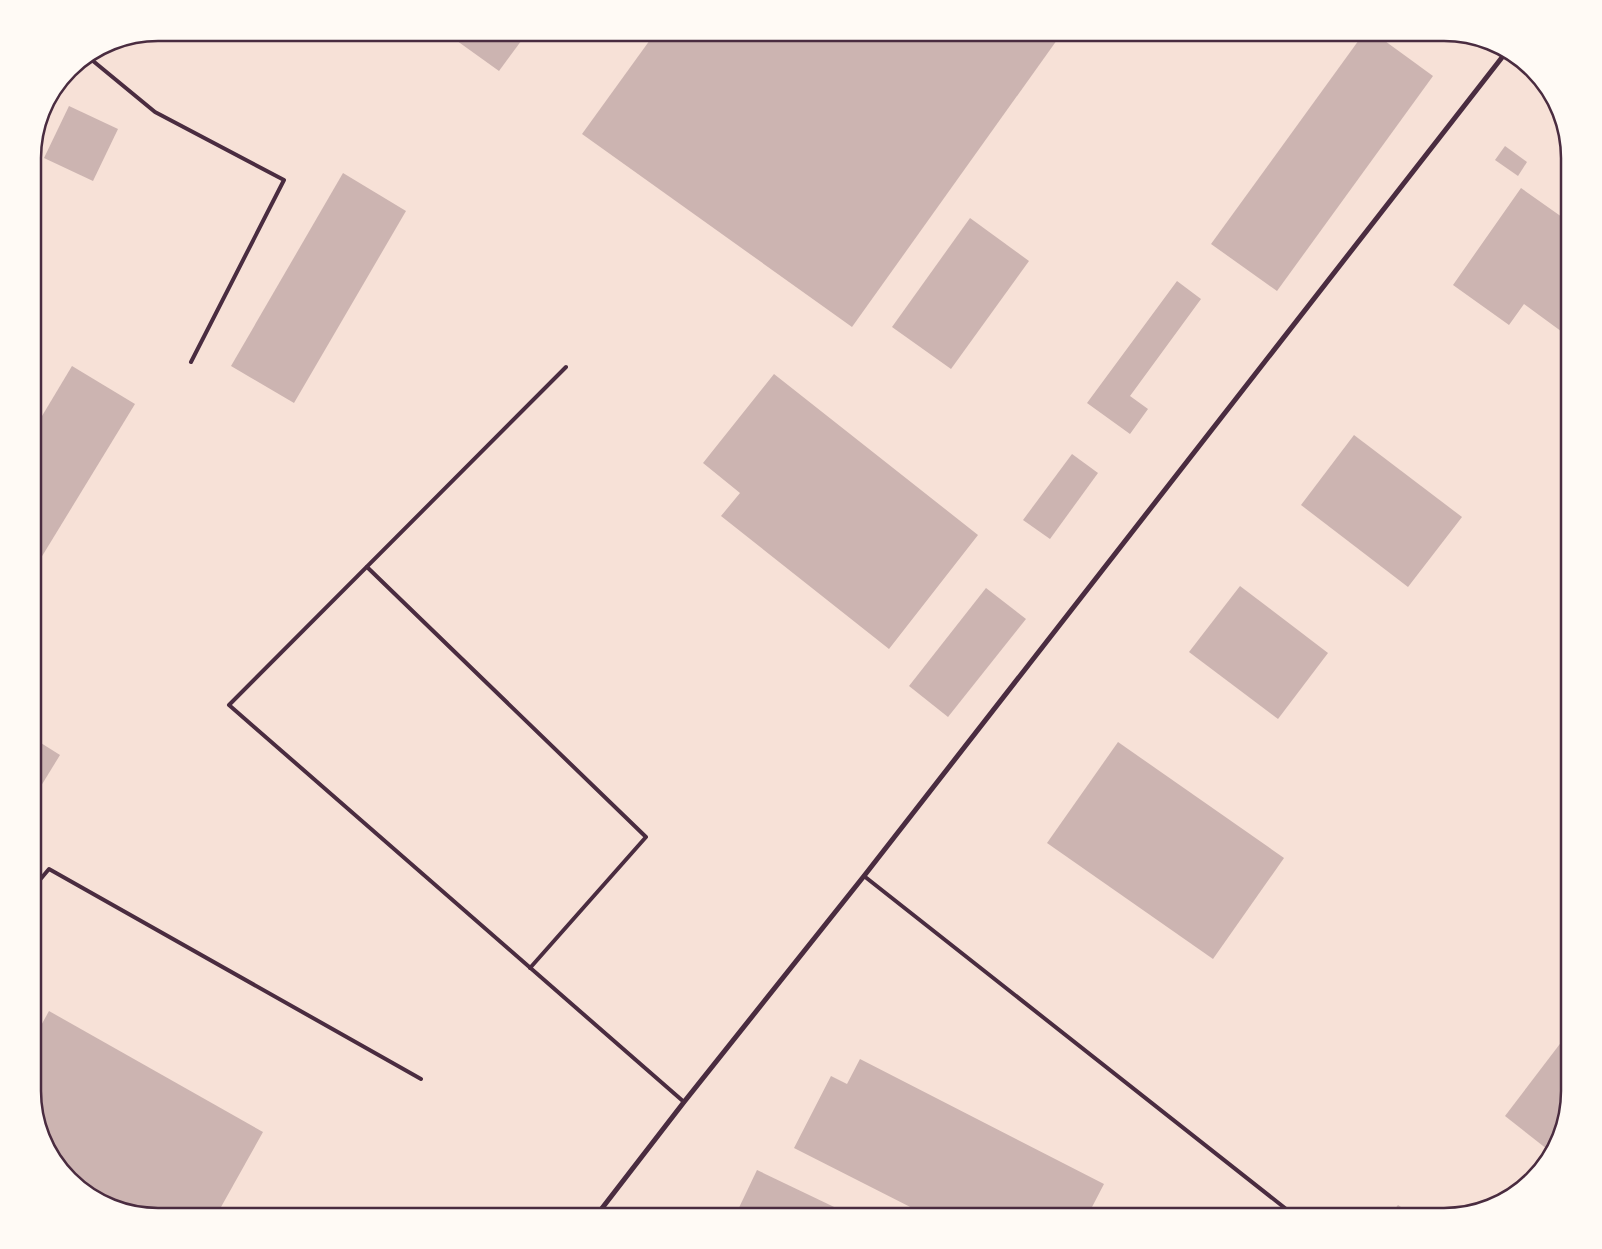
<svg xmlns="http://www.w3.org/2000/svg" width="1602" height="1249" font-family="'Golos Text',sans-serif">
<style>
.building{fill:#ccb4b1}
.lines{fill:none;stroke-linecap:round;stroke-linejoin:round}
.service{stroke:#4a2c40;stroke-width:4}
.minor{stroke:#4a2c40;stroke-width:5}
.rim{fill:none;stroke:#4a2c40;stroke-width:2.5}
</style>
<rect width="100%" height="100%" fill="#f7e1d7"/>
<g class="building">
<path d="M446,33H527L499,71Z"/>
<path d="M655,33H1062L852,327L582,134Z"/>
<path d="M1364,33H1374L1433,76L1277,291L1211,244Z"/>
<path d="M69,106L118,129L93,181L44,158Z"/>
<path d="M1505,146L1527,162L1518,176L1495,160Z"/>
<path d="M343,173L406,211L294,403L231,366Z"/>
<path d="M1521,188L1569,222V337L1524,304L1509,325L1453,285Z"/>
<path d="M970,218L1029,261L951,369L892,327Z"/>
<path d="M1177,281L1201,299L1130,396L1148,409L1130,434L1087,403Z"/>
<path d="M72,366L135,404L33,571V431Z"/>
<path d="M774,374L978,535L889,649L721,516L740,493L703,463Z"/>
<path d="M1354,435L1462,517L1408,587L1301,505Z"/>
<path d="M1072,454L1098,473L1050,539L1023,520Z"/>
<path d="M1240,586L1328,653L1278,719L1189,652Z"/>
<path d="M986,588L1026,619L948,717L909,686Z"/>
<path d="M33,738L60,755L33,799Z"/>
<path d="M1118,742L1284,858L1213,959L1047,843Z"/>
<path d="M49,1011L263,1132L216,1216H158L117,1210L75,1186L46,1147L33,1099V1040Z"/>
<path d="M1569,1032V1091L1560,1139L1552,1153L1505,1116Z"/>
<path d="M860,1059L1104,1184L1091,1209L1105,1216H928L794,1148L831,1076L847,1084Z"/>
<path d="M757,1170L853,1216H735Z"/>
<path d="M1398,1205L1414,1216H1389Z"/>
</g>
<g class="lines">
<g class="service">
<path d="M87,56L155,112L284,180L191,362"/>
<path d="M34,146L56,89"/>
<path d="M566,367L229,705L684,1102"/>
<path d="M367,567L646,837L530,968"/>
<path d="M864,876L1295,1216"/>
<path d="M33,888L49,869L421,1079"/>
</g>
<path class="minor" d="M596,1216L684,1102L864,876L1507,51"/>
</g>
<path d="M0 0H1602V1249H0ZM158 41H1444A117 117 0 0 1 1561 158V1091A117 117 0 0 1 1444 1208H158A117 117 0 0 1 41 1091V158A117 117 0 0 1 158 41Z" fill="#fffaf5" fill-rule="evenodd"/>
<path class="rim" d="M158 41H1444A117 117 0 0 1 1561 158V1091A117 117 0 0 1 1444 1208H158A117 117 0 0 1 41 1091V158A117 117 0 0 1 158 41Z"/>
</svg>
